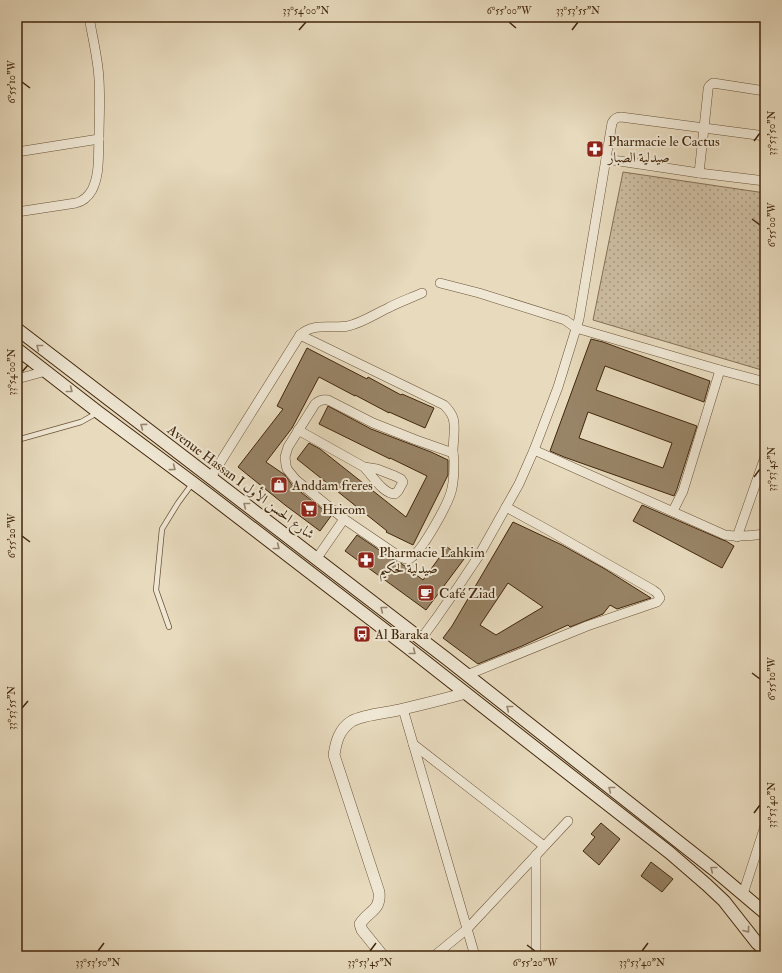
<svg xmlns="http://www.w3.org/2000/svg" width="782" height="973" font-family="'IM FELL Double Pica',Amiri,serif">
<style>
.grass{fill:url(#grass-dots);stroke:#867054}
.building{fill:#988467;stroke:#42260a;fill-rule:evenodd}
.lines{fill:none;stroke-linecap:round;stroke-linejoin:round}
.service-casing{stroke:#6b5337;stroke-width:6}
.minor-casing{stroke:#6b5337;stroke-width:10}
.tertiary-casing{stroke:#6b5337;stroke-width:12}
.secondary-casing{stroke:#42260a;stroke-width:14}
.service{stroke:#efe7d4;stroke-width:4.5}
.minor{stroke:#efe7d4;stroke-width:9}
.tertiary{stroke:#efe7d4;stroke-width:11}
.secondary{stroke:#efe7d4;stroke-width:12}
.oneway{stroke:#98866f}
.ticks{fill:none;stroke:#42260a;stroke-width:1.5}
.labels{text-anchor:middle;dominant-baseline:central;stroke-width:4;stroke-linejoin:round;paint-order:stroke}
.poi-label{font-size:14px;fill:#42260a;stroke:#efe7d4;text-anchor:start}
.street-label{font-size:14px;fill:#42260a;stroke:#efe7d4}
.neatline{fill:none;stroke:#42260a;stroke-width:1.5}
.ticks-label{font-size:10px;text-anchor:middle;fill:#42260a}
</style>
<defs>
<pattern id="grass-dots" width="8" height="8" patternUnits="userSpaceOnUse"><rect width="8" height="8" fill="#cbbb9f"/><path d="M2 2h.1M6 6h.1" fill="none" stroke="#a69880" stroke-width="1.8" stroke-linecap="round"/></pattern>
</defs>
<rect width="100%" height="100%" fill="#e7dabd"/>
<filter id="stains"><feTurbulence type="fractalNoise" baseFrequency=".005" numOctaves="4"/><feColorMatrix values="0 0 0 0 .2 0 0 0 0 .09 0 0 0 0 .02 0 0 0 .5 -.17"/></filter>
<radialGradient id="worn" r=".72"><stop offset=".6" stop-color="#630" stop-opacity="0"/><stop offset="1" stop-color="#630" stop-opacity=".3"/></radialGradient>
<path class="grass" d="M623,172L765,193V371L593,320Z"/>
<g class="building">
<path d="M591,339L603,342L710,381L704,402L605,366L596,390L697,426L677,489L674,496L564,457L550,451ZM588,412L672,443L663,468L579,438Z"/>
<path d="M307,348L367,379L368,377L401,395L402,394L434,408L425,428L389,412V413L355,395V396L319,377L292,428L266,462L285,475L292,485L331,516L320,531L285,505L238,467L283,409L277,406Z"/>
<path d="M328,406L371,429L431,452L448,460V475L413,545L386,532L387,531L297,459L309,443L320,449L406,517L427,476L390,458V459L319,424Z"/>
<path d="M642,505L723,540L726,541L734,546L722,568L633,521Z"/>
<path d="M513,522L562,545L605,569L651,598L617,609L610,605L603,614L570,627L568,625L522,646L478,664L443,638L452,626ZM508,583L543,607L496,635L480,625Z"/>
<path d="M357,535L397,562L402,564L423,580L447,547L464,559L426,610L345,551Z"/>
<path d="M601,823L620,839L599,865L583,851L595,837L591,834Z"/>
<path d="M651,862L673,879L662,892L641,876Z"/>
</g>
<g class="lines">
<g class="service-casing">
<g id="service">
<path d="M17,440L81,422L97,413"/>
<path d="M169,627L156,590L162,529L178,503L192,484"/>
</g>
</g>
<g class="minor-casing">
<g id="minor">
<path d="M765,91L713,83C710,85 708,86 708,90L704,128L765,136"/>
<path d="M17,152L99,139"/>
<path d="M606,159L699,173L765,181"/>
<path d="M17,212L76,203C84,201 88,197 92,190C100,174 98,156 99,139C99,115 101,91 98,68C96,51 92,34 89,17"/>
<path d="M440,283L479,293L565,320L576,328L720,370"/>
<path d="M300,335C313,322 332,329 348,326C362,323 375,314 388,308C399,302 411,298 422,293"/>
<path d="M17,379L46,371"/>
<path d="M298,430L364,467L377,469L395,476L401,479L403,482L398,491L395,494C383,494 372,475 364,467"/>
<path d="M534,450L725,535C739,537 751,536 765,534"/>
<path d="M211,477L300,335L444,405C448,409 451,412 453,418C456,427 453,441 453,451C453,455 454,458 454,461C454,470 454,480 452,488C450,501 421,554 409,559C406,560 403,558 400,557L344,519"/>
<path d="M673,511L683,491L720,370L765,382"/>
<path d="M737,537L765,457"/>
<path d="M317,558L344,519L296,480L287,469L286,465L285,457L288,447L315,404C319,400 323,399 328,400L373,423L416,440L453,453"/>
<path d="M421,639L435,620L458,587L478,557L519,484L534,450L558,387L579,319L612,123C614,119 616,117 621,117L704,128L699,173"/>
<path d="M467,675L587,626L657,602L660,598L657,593L653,590L548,530L506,507"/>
<path d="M403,709L475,956"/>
<path d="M413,744L544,846"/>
<path d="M743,894L765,826"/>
<path d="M434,956L467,929L568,821"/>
<path d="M536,956V855"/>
</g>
</g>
<g class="tertiary-casing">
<path id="tertiary" d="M383,956L362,930L360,924C369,910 381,911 379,892L334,755C336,742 339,729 352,721C365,714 388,713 403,709C424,704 445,699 466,693"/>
</g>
<g class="secondary-casing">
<g id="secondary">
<path d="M17,329L447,659L713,869L765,913"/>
<path d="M17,349L98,412L204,491L407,647L542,753L670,853L707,885L724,901L757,943L765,950"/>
</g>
</g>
<use href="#service" class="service"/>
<use href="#minor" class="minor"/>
<use href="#tertiary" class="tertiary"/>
<use href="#secondary" class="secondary"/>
</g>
<defs><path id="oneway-chevron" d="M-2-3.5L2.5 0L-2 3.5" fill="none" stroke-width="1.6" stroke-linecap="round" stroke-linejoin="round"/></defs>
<g class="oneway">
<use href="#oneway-chevron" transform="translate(39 347) rotate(-142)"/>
<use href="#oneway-chevron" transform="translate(70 390) rotate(38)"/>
<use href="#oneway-chevron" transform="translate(143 426) rotate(-143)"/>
<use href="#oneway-chevron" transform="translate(173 468) rotate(37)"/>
<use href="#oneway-chevron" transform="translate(246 505) rotate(-142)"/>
<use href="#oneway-chevron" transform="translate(277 547) rotate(38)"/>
<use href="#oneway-chevron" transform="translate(383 609) rotate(-142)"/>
<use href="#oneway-chevron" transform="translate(413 652) rotate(38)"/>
<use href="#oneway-chevron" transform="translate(509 708) rotate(-142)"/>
<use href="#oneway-chevron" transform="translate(611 789) rotate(-142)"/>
<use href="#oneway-chevron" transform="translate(713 869) rotate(-141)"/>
<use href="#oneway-chevron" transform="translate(747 930) rotate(53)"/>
</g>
<path class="ticks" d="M509,22L516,28M299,30L306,22M572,30L578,22M22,82L30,88M754,141L760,133M752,219L760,225M22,372L28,365M754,477L760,469M22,536L30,542M752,673L760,679M22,708L28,701M754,813L760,805M527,945L535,951M98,951L104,943M370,951L376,943M642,951L648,943"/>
<defs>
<g id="pharmacy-square" transform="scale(0.9)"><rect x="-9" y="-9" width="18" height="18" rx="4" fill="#8f2418" stroke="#efe7d4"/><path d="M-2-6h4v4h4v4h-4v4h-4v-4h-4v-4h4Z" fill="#fff"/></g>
<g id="shop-square" transform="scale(0.9)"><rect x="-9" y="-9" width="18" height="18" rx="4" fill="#8f2418" stroke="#efe7d4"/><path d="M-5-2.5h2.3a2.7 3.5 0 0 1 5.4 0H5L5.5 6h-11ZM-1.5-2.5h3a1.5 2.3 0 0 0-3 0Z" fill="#fff"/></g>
<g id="supermarket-square" transform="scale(0.9)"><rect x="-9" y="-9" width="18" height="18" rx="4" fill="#8f2418" stroke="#efe7d4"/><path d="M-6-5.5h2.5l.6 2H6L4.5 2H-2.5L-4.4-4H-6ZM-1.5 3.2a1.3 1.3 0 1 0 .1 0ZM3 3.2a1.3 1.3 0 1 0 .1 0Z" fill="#fff"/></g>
<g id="cafe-square" transform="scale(0.9)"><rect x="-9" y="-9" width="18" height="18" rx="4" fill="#8f2418" stroke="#efe7d4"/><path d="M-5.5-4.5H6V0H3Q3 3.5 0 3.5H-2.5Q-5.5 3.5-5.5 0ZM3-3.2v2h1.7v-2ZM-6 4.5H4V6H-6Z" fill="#fff"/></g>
<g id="bus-square" transform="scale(0.9)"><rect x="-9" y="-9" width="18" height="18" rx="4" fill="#8f2418" stroke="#efe7d4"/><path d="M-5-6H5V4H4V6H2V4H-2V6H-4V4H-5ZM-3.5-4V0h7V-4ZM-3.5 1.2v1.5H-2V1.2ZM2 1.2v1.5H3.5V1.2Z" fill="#fff"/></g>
</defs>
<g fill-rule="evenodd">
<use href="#pharmacy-square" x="595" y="149"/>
<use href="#shop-square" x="279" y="485"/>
<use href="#supermarket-square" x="309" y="509"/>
<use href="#pharmacy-square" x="366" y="560"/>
<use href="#cafe-square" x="426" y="593"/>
<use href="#bus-square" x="362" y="634"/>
</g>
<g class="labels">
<g class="poi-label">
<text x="608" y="141">Pharmacie le Cactus<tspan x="608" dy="16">صيدلية الصبار</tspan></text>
<text x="292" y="485">Anddam freres</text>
<text x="322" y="509">Hricom</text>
<text x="379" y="552">Pharmacie Lahkim<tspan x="379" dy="16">صيدلية لحكيم</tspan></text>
<text x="439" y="593">Café Ziad</text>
<text x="375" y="634">Al Baraka</text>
</g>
<g class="street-label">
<text transform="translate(241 482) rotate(37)">Avenue Hassan I شارع الحسن الأول</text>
</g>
</g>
<rect width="782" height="973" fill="none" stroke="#e7dabd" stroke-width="44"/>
<rect x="22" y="22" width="738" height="929" class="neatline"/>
<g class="ticks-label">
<text x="306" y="14">33°54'00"N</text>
<text x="509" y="14">6°55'00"W</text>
<text x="578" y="14">33°53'55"N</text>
<text transform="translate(11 82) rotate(-90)" y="4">6°55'10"W</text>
<text transform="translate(771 133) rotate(-90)" y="4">33°53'50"N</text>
<text transform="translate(771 225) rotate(-90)" y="4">6°55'00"W</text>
<text transform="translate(11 372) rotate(-90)" y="4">33°54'00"N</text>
<text transform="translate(771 469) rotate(-90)" y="4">33°53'45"N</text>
<text transform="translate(11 536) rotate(-90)" y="4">6°55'20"W</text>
<text transform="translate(771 679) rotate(-90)" y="4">6°55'10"W</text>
<text transform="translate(11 708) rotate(-90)" y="4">33°53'55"N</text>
<text transform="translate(771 805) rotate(-90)" y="4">33°53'40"N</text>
<text x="98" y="966">33°53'50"N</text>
<text x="370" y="966">33°53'45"N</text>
<text x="535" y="966">6°55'20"W</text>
<text x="642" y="966">33°53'40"N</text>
</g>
<rect width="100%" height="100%" filter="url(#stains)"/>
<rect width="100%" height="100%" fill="url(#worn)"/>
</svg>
